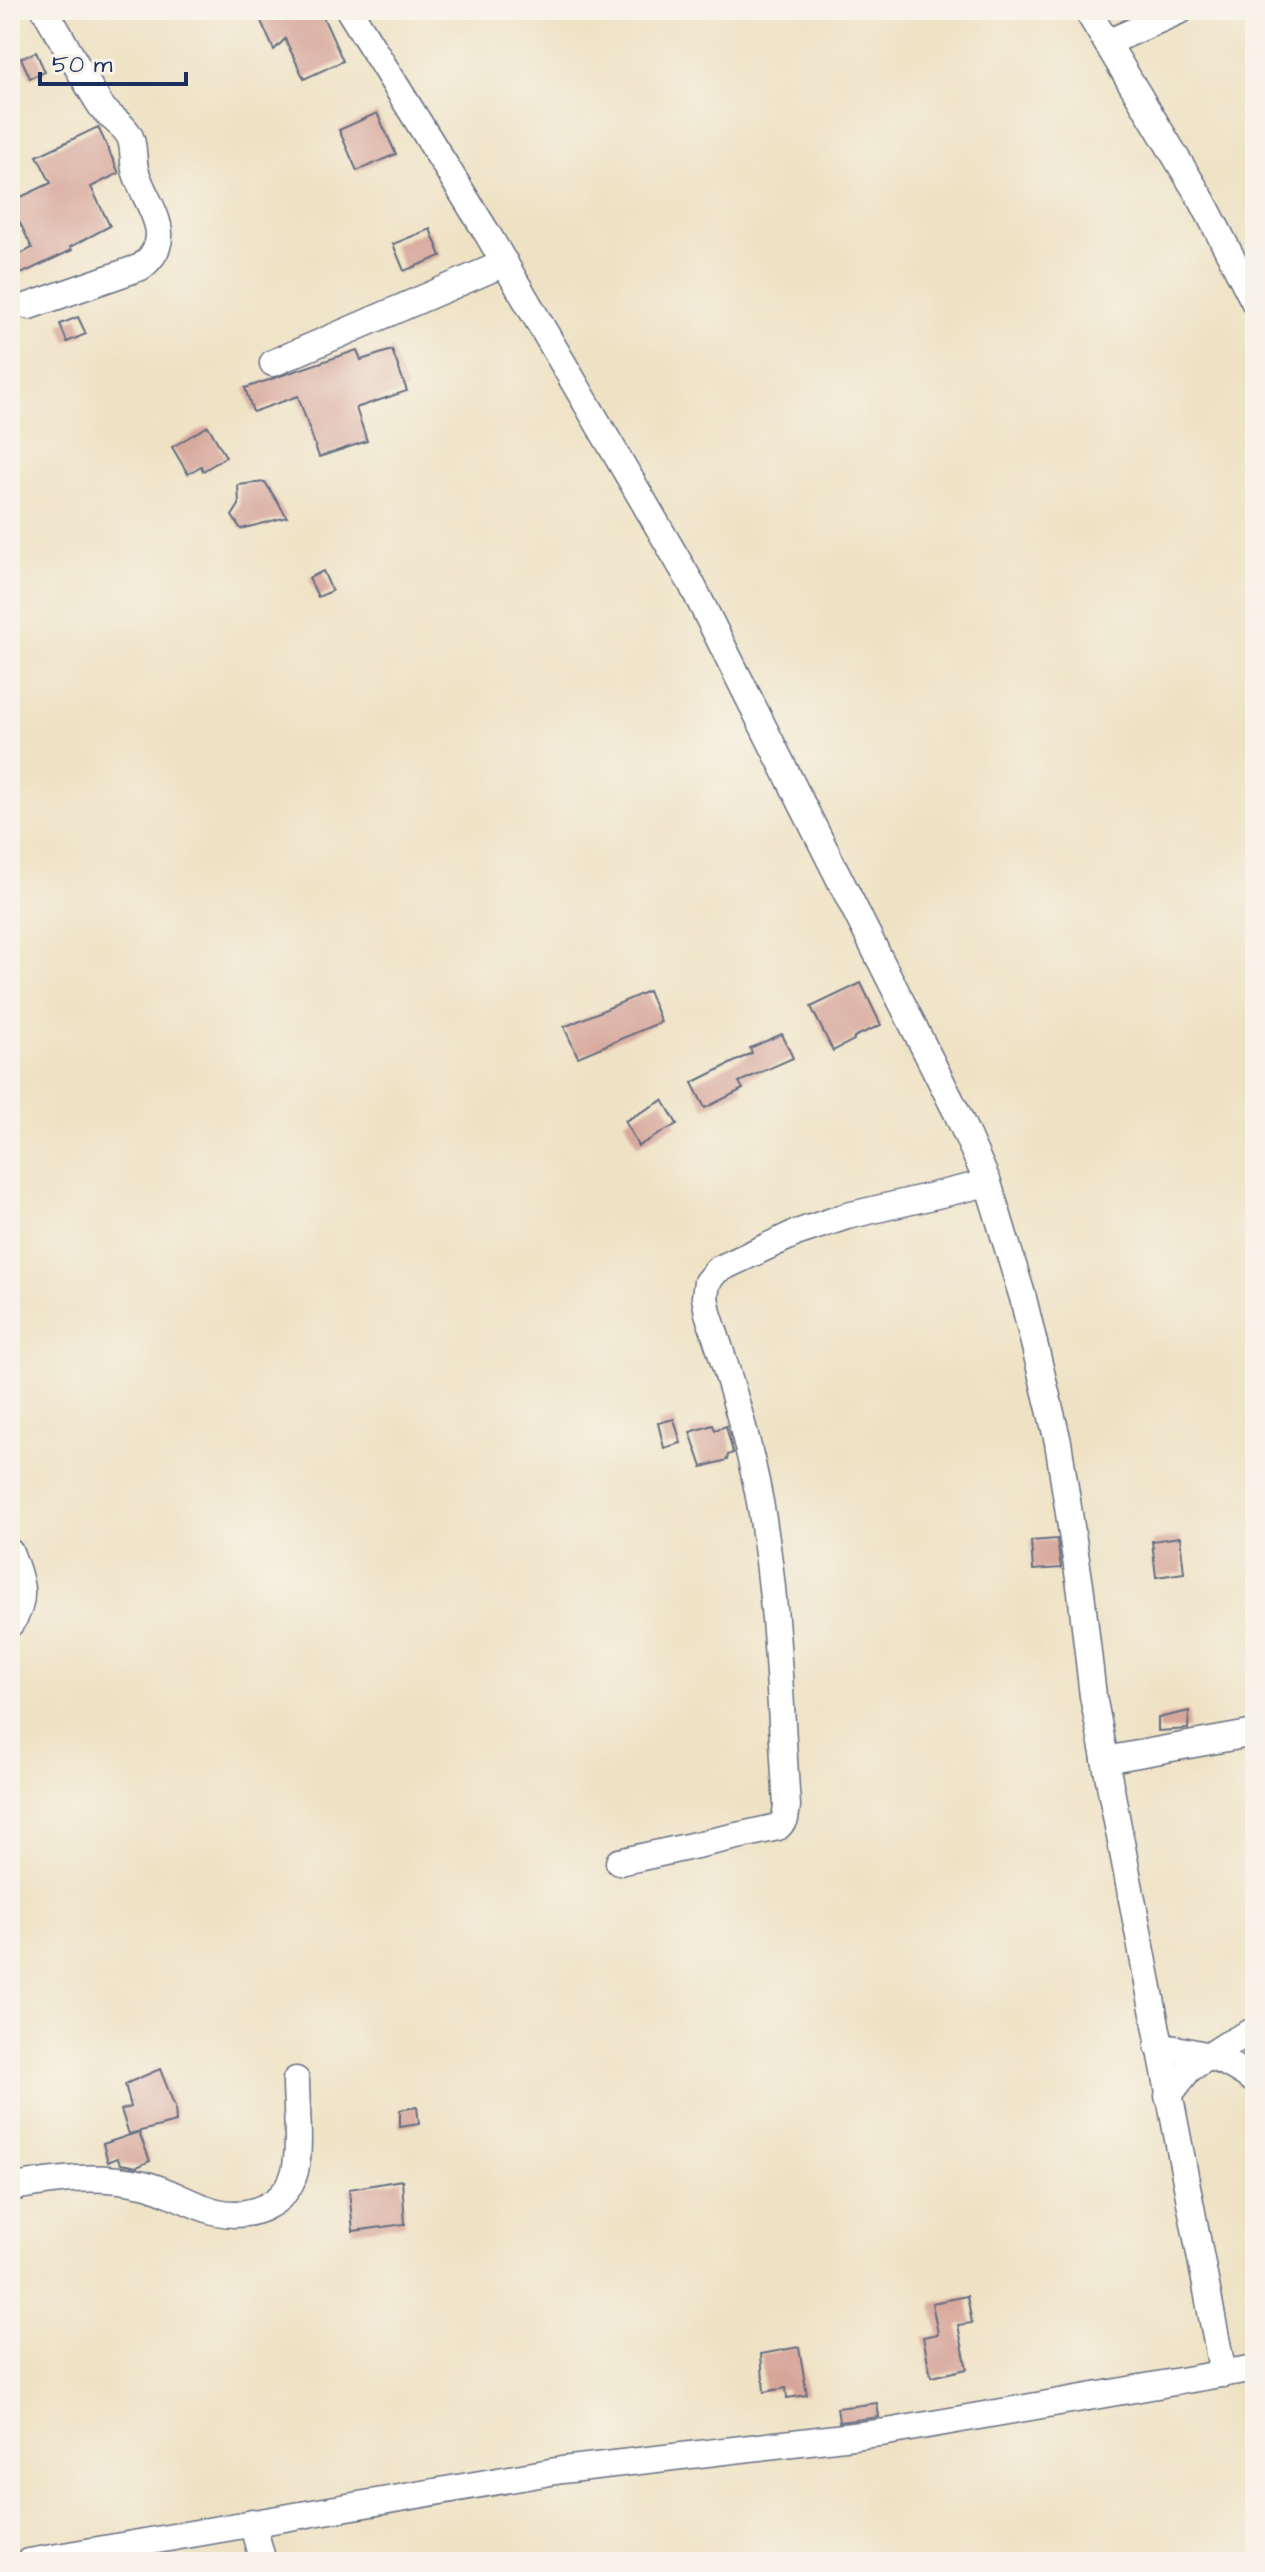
<svg xmlns="http://www.w3.org/2000/svg" width="1265" height="2572" font-family="'Architects Daughter',sans-serif">
<style>
.building{fill:#d7a69a}
.lines{fill:none;stroke-linecap:round;stroke-linejoin:round}
.minor-casing{stroke:#656e82;stroke-width:29}
.minor{stroke:#fff;stroke-width:26}
</style>
<rect width="100%" height="100%" fill="#f7f3e8"/>
<filter id="ink" filterUnits="userSpaceOnUse"><feTurbulence type="fractalNoise" baseFrequency=".0125" numOctaves="2"/><feDisplacementMap in="SourceGraphic" scale="16" xChannelSelector="R" yChannelSelector="G"/><feConvolveMatrix kernelMatrix="1 2 1 2 8 2 1 2 1" color-interpolation-filters="sRGB"/></filter>
<filter id="wash" filterUnits="userSpaceOnUse"><feTurbulence type="fractalNoise" baseFrequency=".006" numOctaves="4" result="noise"/><feDisplacementMap in="SourceGraphic" scale="32" xChannelSelector="R" yChannelSelector="G"/><feGaussianBlur stdDeviation="1.8" result="paint"/><feColorMatrix in="noise" values="0 0 0 0 0 0 0 0 0 0 0 0 0 0 0 0 0 1.4 0 .05"/><feComposite in="paint" operator="in"/></filter>
<g filter="url(#wash)">
<rect width="100%" height="100%" fill="#efe2c4"/>
<g id="blocks">
<g class="building">
<path d="M256,10H290L295,19L320,10L343,61L304,79L285,39L274,50Z"/>
<path d="M36,52L45,72L30,78L21,58Z"/>
<path d="M377,113L396,154L357,171L339,130Z"/>
<path d="M98,127L119,173L91,187L110,226L70,247L72,250L21,274L13,258L32,248L10,202L51,183L37,156Z"/>
<path d="M430,229L441,256L404,271L393,244Z"/>
<path d="M78,317L86,334L67,342L60,324Z"/>
<path d="M357,350L361,360L392,350L407,391L356,408L367,441L319,457L298,396L253,412L245,388Z"/>
<path d="M208,426L226,457L203,471L201,466L188,474L172,447Z"/>
<path d="M265,482L287,517L241,529L232,516L239,505L238,485Z"/>
<path d="M323,571L332,591L318,597L309,578Z"/>
<path d="M861,983L881,1025L854,1037V1040L833,1051L811,1007Z"/>
<path d="M648,991L661,1022L578,1057L564,1027Z"/>
<path d="M782,1034L793,1058L739,1082L743,1089L705,1108L692,1083L752,1053L750,1048Z"/>
<path d="M663,1100L677,1124L638,1146L625,1121Z"/>
<path d="M674,1419L681,1443L664,1448L658,1423Z"/>
<path d="M713,1425L715,1430L726,1426L733,1453L728,1455L727,1460L702,1467L690,1432Z"/>
<path d="M1180,1537L1184,1573L1156,1577L1152,1541Z"/>
<path d="M1057,1539L1061,1568L1033,1570L1031,1541Z"/>
<path d="M1189,1711L1188,1729L1158,1731V1718Z"/>
<path d="M160,2069L175,2107L176,2122L129,2134L121,2110L131,2107L125,2084Z"/>
<path d="M417,2107L419,2124L400,2127V2110Z"/>
<path d="M139,2132L150,2161L137,2167L121,2164L117,2158L108,2162L103,2144Z"/>
<path d="M402,2180L405,2224L353,2231L349,2189Z"/>
<path d="M967,2296L972,2323L958,2325L967,2369L931,2377L923,2337L938,2334L932,2303Z"/>
<path d="M799,2347L807,2395L787,2398L786,2388L764,2392L761,2354Z"/>
<path d="M877,2403L879,2417L839,2422L837,2408Z"/>
</g>
</g>
</g>
<g filter="url(#ink)">
<use href="#blocks" fill-opacity="0" stroke="#656e82" stroke-width="2"/>
<g class="lines">
<g class="minor-casing">
<g id="minor">
<path d="M349,10L487,233L691,583L957,1113L988,1183L1023,1298L1058,1442L1081,1592L1093,1696L1223,2374"/>
<path d="M1087,10L1203,202L1255,303"/>
<path d="M1107,43L1181,10"/>
<path d="M29,306L141,267C179,237 147,207 136,173C132,161 135,148 130,137C124,124 109,118 101,106C81,75 64,42 45,10"/>
<path d="M273,363L505,263"/>
<path d="M10,1552C20,1578 29,1599 10,1624"/>
<path d="M1105,1760L1255,1733"/>
<path d="M619,1862L778,1827L785,1819L787,1806C780,1705 778,1601 760,1502C748,1437 729,1375 708,1313L705,1297L707,1282L717,1270L796,1233L847,1216L988,1183"/>
<path d="M1158,2046C1201,2054 1219,2054 1255,2081"/>
<path d="M1168,2096L1189,2069L1228,2044L1255,2030"/>
<path d="M10,2188C55,2179 98,2174 143,2184C169,2190 192,2206 217,2212C249,2219 286,2206 295,2171C301,2146 296,2107 296,2080"/>
<path d="M252,2522L263,2562"/>
<path d="M29,2562L562,2470L887,2432L1255,2368"/>
</g>
</g>
<use href="#minor" class="minor"/>
</g>
</g>
<rect width="1265" height="2572" fill="none" stroke="#f7f3e8" stroke-width="40"/>
<path d="M40 72v12h146v-12" fill="none" stroke="#1b2f5e" stroke-width="4"/>
<text x="52" y="72" font-size="24" fill="#1b2f5e" stroke="#f7f3e8" stroke-width="6" paint-order="stroke">50 m</text>
</svg>
